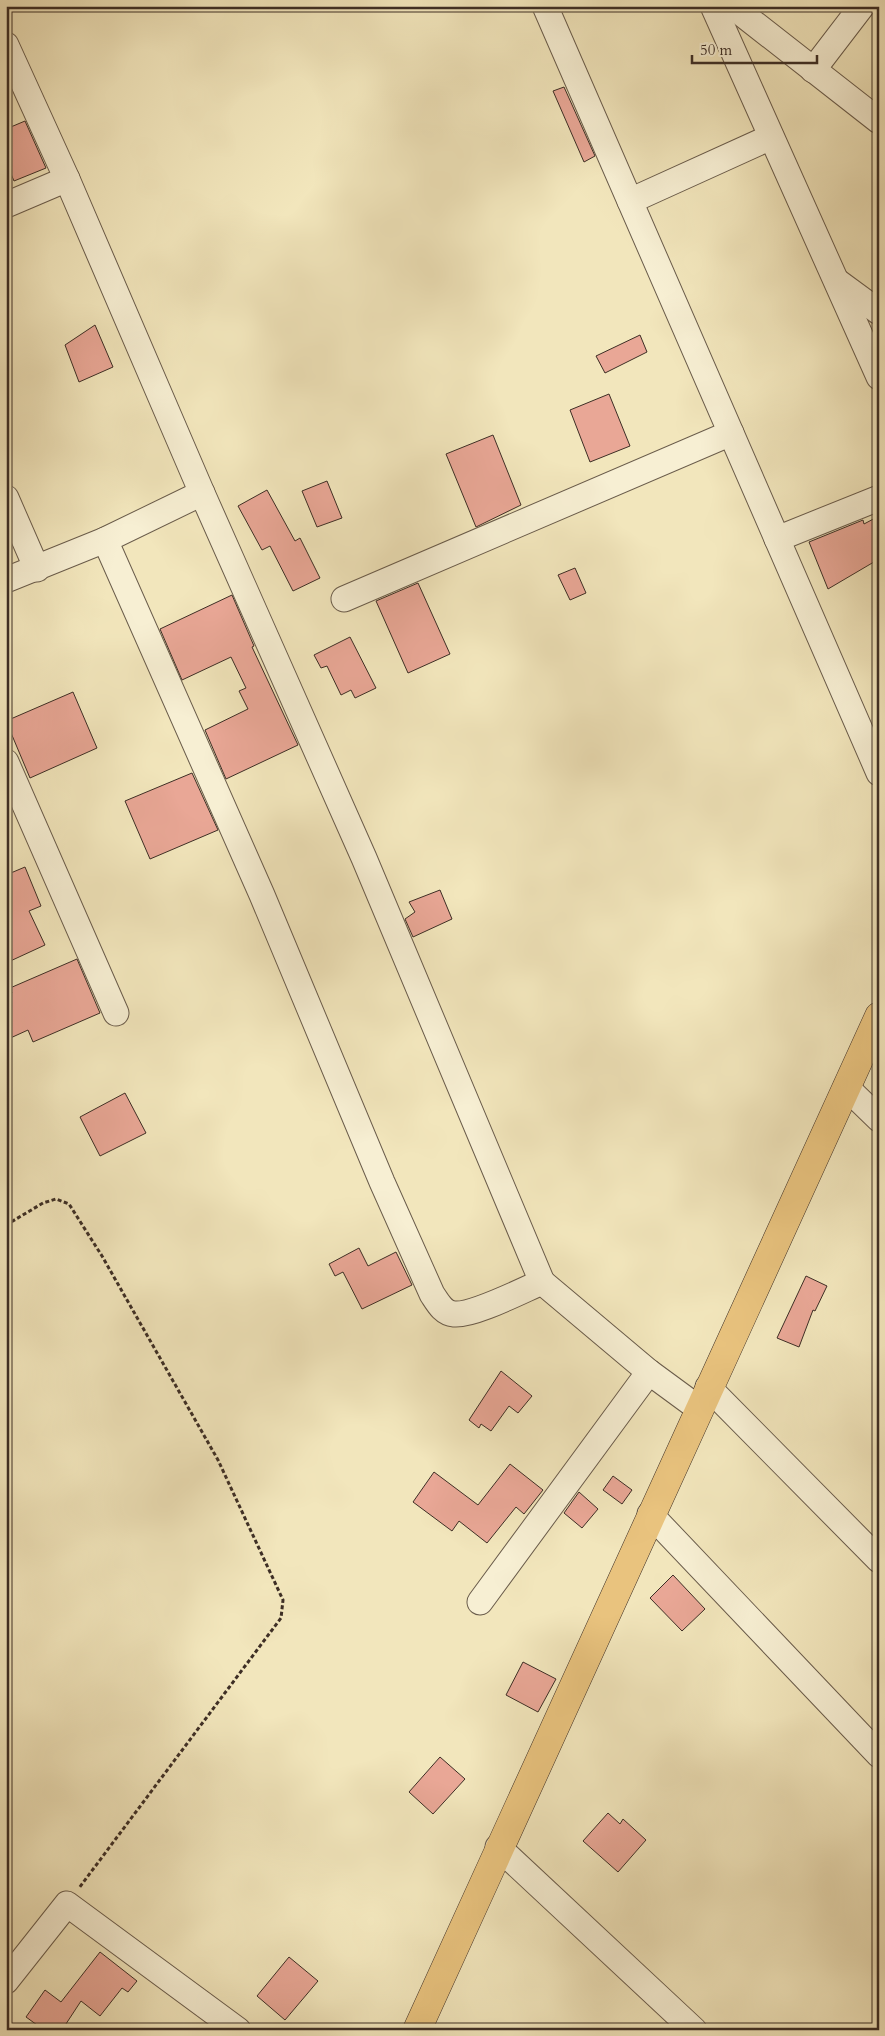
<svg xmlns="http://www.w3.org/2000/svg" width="885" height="2036" font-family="Cardo,serif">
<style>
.building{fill:#e9a796;stroke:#3d2e25}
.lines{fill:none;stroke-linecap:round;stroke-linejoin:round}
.minor-casing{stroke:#6a5c4b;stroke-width:27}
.major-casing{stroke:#3d2e25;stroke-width:29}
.path{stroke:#3d2e25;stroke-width:3;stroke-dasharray:4 2.5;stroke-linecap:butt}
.minor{stroke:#f7efd3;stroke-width:25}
.major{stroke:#e9c37e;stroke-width:28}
</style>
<rect width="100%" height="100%" fill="#f2e6bc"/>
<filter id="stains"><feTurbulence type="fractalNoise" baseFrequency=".004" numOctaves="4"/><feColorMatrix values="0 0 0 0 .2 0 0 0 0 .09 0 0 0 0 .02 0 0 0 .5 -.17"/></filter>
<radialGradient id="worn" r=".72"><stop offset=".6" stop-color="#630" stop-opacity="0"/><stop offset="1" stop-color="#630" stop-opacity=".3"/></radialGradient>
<g class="building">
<path d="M564,87L595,156L584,162L553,91Z"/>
<path d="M25,121L46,168L14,181L6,162V129Z"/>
<path d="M95,325L113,367L79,382L65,345Z"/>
<path d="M640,335L647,352L605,373L596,356Z"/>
<path d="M609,394L630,446L590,462L570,410Z"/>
<path d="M493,435L521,505L476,527L446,454Z"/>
<path d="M327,481L342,518L317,527L302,491Z"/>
<path d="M267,490L295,541L300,538L320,578L293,591L270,546L262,550L238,506Z"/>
<path d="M879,516V559L828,589L809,542L863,520L864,524Z"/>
<path d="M575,568L586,593L570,600L558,575Z"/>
<path d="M418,583L450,654L408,673L376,601Z"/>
<path d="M232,595L254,646L252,647L298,745L226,779L205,730L248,709L239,691L246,688L231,657L182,680L160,629Z"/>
<path d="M350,637L376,688L355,698L351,690L341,695L327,666L321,668L314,655Z"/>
<path d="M73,692L97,748L30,778L6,721Z"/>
<path d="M192,773L218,830L150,859L125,801Z"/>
<path d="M25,867L41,906L29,911L45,945L6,963V875Z"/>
<path d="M440,890L452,919L413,937L405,919L415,912L409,902Z"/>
<path d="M77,959L100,1013L33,1042L28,1030L6,1040V995L12,993L10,988Z"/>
<path d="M125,1093L146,1133L100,1156L80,1117Z"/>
<path d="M359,1248L368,1266L396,1252L412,1285L362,1309L343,1272L335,1276L329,1264Z"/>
<path d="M806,1276L827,1286L815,1311L813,1310L799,1347L777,1338Z"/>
<path d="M501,1371L532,1396L518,1413L509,1406L491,1431L481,1424L479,1428L469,1420Z"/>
<path d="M510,1464L543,1490L524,1514L516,1507L487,1543L459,1521L452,1531L413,1502L434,1472L478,1505Z"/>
<path d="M613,1476L632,1490L622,1504L603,1490Z"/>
<path d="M579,1492L598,1509L582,1528L564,1513Z"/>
<path d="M673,1575L705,1609L682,1631L650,1598Z"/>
<path d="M523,1662L556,1679L538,1712L506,1695Z"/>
<path d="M440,1757L465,1779L433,1814L409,1792Z"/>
<path d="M608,1813L620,1824L623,1819L646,1840L618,1872L583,1841Z"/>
<path d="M100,1952L137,1981L128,1992L122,1988L100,2016L81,2001L62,2030H44L26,2017L45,1990L61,2002Z"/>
<path d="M289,1957L318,1981L285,2020L257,1996Z"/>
</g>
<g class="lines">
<g class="minor-casing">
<g id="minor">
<path d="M545,6L879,773"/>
<path d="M713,6L879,377"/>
<path d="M732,6L879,121"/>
<path d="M6,45L67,179L202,493L364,858L542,1282"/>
<path d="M813,70L862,6"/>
<path d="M630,201L771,137"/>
<path d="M6,205L67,179"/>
<path d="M838,282L879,312"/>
<path d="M6,498L37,569"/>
<path d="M777,539L879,498"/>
<path d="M105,540L262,895L382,1182L432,1294C438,1303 443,1313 454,1314C473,1316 523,1290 542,1282L649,1372L698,1408"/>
<path d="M6,580L105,540L202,493"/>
<path d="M344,599L731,433"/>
<path d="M6,762L116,1013"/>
<path d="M846,1087L879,1119"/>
<path d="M708,1387L879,1560"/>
<path d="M650,1514L879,1755"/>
<path d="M480,1602L649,1372"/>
<path d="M498,1847L694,2030"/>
<path d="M6,1981L67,1904L238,2030"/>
</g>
</g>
<g class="major-casing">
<path id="major" d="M417,2030L879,1016"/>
</g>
<path class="path" d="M6,1225L43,1203L56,1199L69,1204L102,1256L218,1460L283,1600L281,1618L79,1888"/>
<use href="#minor" class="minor"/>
<use href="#major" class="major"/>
</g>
<rect width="885" height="2036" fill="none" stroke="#f2e6bc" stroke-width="25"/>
<rect x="8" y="8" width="870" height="2021" fill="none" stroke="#3d2e25" stroke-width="2.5"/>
<rect x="12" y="12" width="860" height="2011" fill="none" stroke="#3d2e25"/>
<path d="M692 55v8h125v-8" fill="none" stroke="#3d2e25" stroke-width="2.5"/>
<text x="700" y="55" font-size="15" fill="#3d2e25" stroke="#f7efd3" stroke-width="4" paint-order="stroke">50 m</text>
<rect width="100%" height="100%" filter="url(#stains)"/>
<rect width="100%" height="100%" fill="url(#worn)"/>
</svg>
